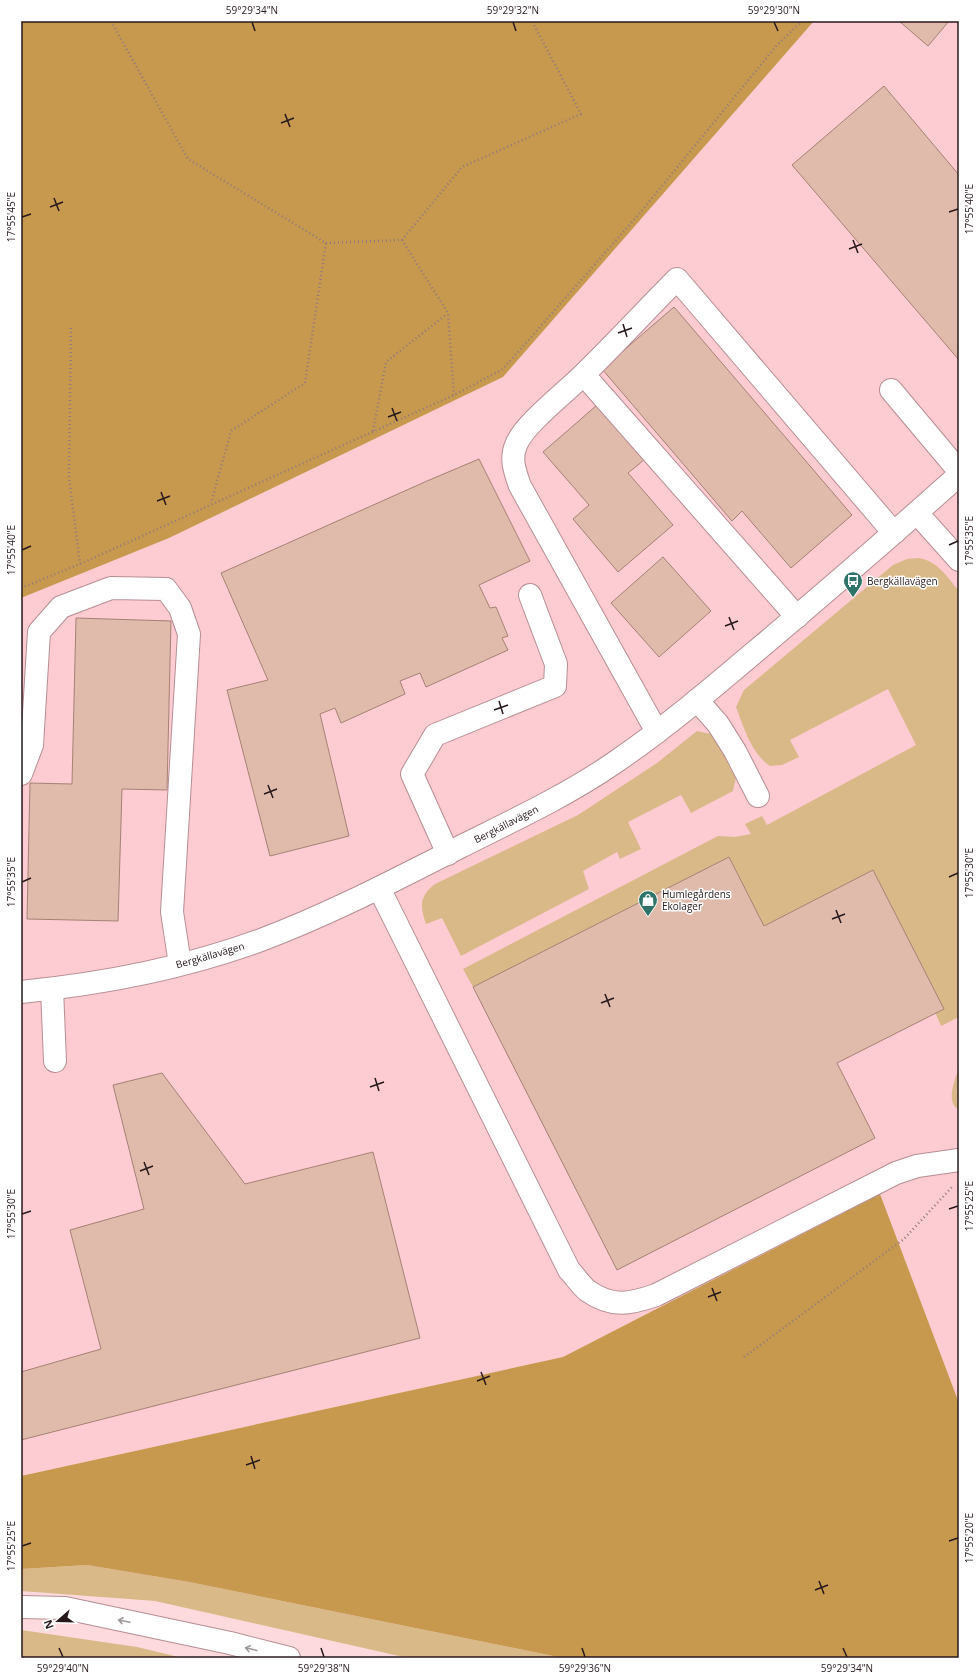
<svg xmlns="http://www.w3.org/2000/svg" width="980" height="1679" font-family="'Open Sans',sans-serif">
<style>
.built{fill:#fdcbd2}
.green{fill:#dab988}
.forest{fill:#c7994e}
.building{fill:#e0bbac;stroke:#a48274}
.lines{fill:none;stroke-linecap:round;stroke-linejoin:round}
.minor-casing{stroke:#b58e94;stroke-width:24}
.highway-casing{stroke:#b58e94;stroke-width:24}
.path{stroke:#91797c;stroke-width:2.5;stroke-dasharray:1 3;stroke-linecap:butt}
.minor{stroke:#fff;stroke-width:22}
.highway{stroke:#fff;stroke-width:22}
.oneway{stroke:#9e9898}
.ticks{fill:none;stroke:#27191b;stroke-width:1.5}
.labels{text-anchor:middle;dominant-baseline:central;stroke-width:3;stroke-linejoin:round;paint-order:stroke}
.poi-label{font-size:10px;fill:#27191b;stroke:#fff;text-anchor:start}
.street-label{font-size:10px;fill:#27191b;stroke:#fff}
.neatline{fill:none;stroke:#27191b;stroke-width:1.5}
.ticks-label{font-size:10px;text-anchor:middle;fill:#27191b}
</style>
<rect width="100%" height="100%" fill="#fcdade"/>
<path class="built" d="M814,21H959V1403L880,1194L563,1357L21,1476V598L169,538L503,377Z"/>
<g class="green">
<path d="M919,558C938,561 947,577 959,591V1017L941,1026L873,870L764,926L729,857L473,987L463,969L718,836L735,837L751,834L745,824L762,816L767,825L916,745L888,689L790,740L799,757L782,765L770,766C751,753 744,728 736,707L744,690L893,565L907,559Z"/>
<path d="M697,731L720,736L737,773L733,791L691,813L681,795L628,822L641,849L620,859L617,852L583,871L589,889L461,956L442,918L426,924C420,907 419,896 435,884L578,815L657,763Z"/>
<path d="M959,1068V1110C945,1102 955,1080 959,1068Z"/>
<path d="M87,1565L189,1582L563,1658H408L155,1601L21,1591V1569Z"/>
<path d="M21,1630L137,1647L183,1658H21Z"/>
</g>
<g class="forest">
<path d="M21,21H814L503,377L169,538L21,598Z"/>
<path d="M880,1194L959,1403V1658H563L189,1582L87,1565L21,1569V1476L563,1357Z"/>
</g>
<g class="building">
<path d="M899,21H949L928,46Z"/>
<path d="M884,86L959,175V360L792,165Z"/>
<path d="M674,307L852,515L791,568L742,511L732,521L602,369Z"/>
<path d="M597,405L644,460L628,473L673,525L618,572L573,519L589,505L543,452Z"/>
<path d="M479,459L530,561L479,585L490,608L496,607L508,636L502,638L508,650L426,687L420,673L400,681L405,694L341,723L335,708L320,714L349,836L270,856L227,690L268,680L221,573L427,481Z"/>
<path d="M663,557L711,611L659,657L611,603Z"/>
<path d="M76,618L171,621L167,790L122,789L118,921L27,919L30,783L72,784Z"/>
<path d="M729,857L764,926L873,870L944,1009L837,1063L875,1138L617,1270L473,987Z"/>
<path d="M162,1073L245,1184L373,1152L420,1338L21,1440V1372L101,1349L70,1230L144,1209L113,1085Z"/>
</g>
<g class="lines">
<g class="minor-casing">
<g id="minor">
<path d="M584,375L797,617"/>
<path d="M891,390L959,471"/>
<path d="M917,513L959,560"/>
<path d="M697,700L718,724L735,751L758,796"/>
<path d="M657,732L520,486C515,472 510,459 516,445C524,424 566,392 583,375C615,344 645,311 677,279L894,533"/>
<path d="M21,774L32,745L39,632L61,607L111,588L166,589L180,608L189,634L172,912L180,964"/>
<path d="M448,854L412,774L435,735L555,686L556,664L530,595"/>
<path d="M379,888L569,1270C575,1276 581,1286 588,1291C612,1308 630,1304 656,1295L896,1173L917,1166L959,1160"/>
<path d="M52,989L55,1061"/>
<path d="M21,992C102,984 185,968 261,940C330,914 395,880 460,847C512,821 566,796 614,763C664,729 710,690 756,651C825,593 892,535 959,475"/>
</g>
</g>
<g class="highway-casing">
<path id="highway" d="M21,1607L65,1608L230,1643L289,1658"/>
</g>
<g class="path">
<path d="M113,21L112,23L188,159L326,243L305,383L231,431L211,503"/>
<path d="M402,240L448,313L454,395"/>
<path d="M326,243L402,240L462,167L581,114L533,23L534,21"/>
<path d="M71,328L69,477L80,564"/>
<path d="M373,431L386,362L447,314"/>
<path d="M21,588L80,564L454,395L503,369L639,214L777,45L802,21"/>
<path d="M744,1357L904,1239L952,1187"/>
</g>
<use href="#minor" class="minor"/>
<use href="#highway" class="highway"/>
</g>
<defs><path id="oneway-shaft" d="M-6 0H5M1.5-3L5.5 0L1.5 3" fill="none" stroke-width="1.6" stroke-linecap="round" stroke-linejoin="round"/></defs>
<g class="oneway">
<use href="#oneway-shaft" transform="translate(124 1621) rotate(-168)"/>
<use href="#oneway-shaft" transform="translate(251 1649) rotate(-166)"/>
</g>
<path class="ticks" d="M252,22L255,31M513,22L516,31M774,22L778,31M285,114L290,127M281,123L294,118M54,198L59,211M50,207L63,202M949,212L958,209M22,217L31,214M853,240L858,253M849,249L862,244M623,324L627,337M618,333L632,328M392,408L397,421M388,417L401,412M161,492L166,505M157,501L170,496M949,545L958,541M22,550L31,546M729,617L734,630M725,626L738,621M499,701L503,714M494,710L508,705M268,785L273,798M264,794L277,789M949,877L958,873M22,882L31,878M836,910L841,923M832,919L845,914M605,994L610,1007M601,1003L614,998M375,1078L379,1091M370,1087L384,1082M144,1162L149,1175M140,1171L153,1166M949,1209L958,1206M22,1214L31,1211M712,1288L717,1301M708,1297L721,1292M481,1372L486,1385M477,1381L490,1376M251,1456L255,1469M246,1465L260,1460M949,1541L958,1538M22,1546L31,1543M819,1581L824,1594M815,1590L828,1585M59,1648L63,1657M321,1648L324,1657M582,1648L585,1657M843,1648L847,1657"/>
<defs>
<g id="bus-pin" transform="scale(1)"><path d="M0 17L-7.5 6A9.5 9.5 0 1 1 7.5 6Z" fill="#2f7469" stroke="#fff"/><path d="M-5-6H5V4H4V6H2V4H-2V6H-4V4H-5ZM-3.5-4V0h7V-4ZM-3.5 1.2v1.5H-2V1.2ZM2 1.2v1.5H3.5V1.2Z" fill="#fff"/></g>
<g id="shop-pin" transform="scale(1)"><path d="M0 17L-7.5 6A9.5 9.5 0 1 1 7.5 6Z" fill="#2f7469" stroke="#fff"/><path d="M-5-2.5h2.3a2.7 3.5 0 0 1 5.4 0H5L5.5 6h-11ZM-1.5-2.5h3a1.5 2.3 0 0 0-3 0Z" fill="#fff"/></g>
</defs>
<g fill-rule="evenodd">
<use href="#bus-pin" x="853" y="581"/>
<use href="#shop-pin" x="648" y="900"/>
</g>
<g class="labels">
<g class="poi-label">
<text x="867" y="581">Bergkällavägen</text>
<text x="662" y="894">Humlegårdens<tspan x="662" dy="12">Ekolager</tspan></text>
</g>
<g class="street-label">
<text transform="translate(506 824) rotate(-27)">Bergkällavägen</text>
<text transform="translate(210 955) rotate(-16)">Bergkällavägen</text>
</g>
</g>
<rect width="980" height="1679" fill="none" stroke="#ffffff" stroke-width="44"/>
<g transform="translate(58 1621) rotate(250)" stroke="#ffffff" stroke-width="3" paint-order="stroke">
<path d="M0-3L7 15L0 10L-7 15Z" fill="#27191b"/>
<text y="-6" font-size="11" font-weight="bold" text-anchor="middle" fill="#27191b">N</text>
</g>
<rect x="22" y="22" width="936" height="1635" class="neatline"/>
<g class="ticks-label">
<text x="252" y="14">59°29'34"N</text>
<text x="513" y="14">59°29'32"N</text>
<text x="774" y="14">59°29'30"N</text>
<text transform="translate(969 209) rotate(-90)" y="4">17°55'40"E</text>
<text transform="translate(11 217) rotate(-90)" y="4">17°55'45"E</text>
<text transform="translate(969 541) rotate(-90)" y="4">17°55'35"E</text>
<text transform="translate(11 550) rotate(-90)" y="4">17°55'40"E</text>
<text transform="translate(969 873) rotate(-90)" y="4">17°55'30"E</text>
<text transform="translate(11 882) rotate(-90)" y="4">17°55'35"E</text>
<text transform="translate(969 1206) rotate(-90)" y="4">17°55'25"E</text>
<text transform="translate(11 1214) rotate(-90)" y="4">17°55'30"E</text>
<text transform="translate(969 1538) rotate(-90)" y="4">17°55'20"E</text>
<text transform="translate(11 1546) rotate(-90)" y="4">17°55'25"E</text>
<text x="63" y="1672">59°29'40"N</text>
<text x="324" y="1672">59°29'38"N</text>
<text x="585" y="1672">59°29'36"N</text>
<text x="847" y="1672">59°29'34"N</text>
</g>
</svg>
